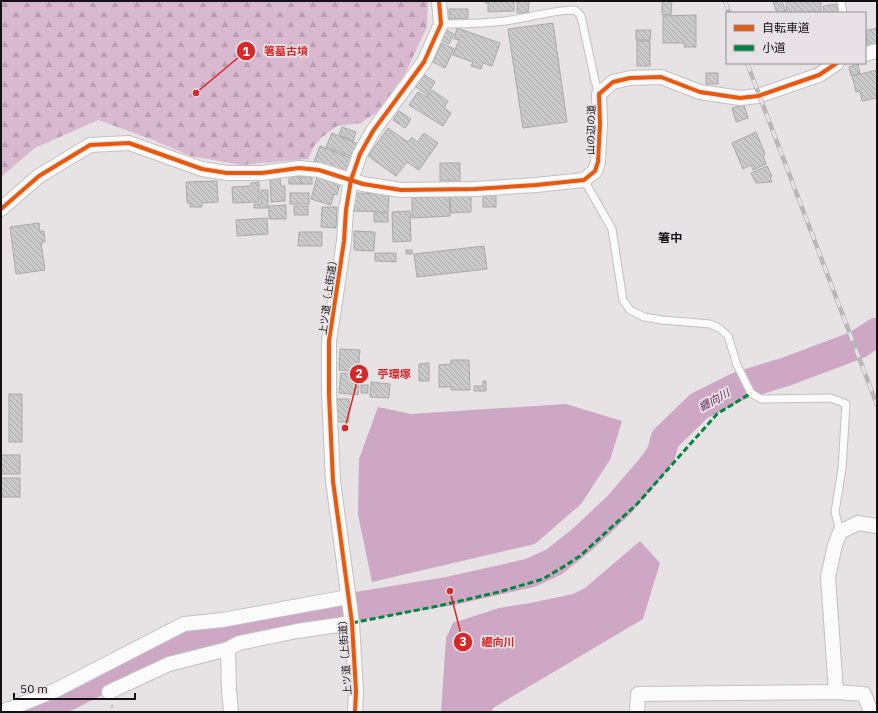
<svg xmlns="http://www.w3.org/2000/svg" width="878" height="713" font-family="'IBM Plex Sans','Noto Sans JP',sans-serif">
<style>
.forest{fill:url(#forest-firs)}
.water{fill:#cda7c4}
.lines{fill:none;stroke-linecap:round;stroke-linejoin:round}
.river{stroke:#cda7c4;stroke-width:29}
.building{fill:url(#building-back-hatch);stroke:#aaa9aa}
.service-casing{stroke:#c3c0c1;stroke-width:9}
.minor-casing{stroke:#c3c0c1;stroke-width:16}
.path{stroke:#c4c3c4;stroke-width:2.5;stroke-dasharray:3 3;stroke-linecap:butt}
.service{stroke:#fbfbfb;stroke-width:7}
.minor{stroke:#fbfbfb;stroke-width:14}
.rail-casing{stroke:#b8b7b8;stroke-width:4.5}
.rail{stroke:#e8e2e6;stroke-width:3;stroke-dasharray:9;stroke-linecap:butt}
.quiet{stroke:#00873e;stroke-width:3;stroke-dasharray:6 3;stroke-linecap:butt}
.cycleway-casing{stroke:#e8e2e6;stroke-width:6}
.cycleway{stroke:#e8590c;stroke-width:4}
.labels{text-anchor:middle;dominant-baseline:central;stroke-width:3.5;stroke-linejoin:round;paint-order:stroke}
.street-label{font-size:10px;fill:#131113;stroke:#e8e2e6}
.water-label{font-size:11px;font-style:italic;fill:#6a2b5f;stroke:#e8e2e6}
.quarter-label{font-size:12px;font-weight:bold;fill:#131113;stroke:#e8e2e6}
.leader{fill:none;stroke:#d62828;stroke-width:1.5}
.callout-dot{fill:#d62828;stroke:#e8e2e6;stroke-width:1.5}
.mark-label{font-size:12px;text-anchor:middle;font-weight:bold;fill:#fff}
.callout-label{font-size:11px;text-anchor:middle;font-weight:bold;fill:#d62828;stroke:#e8e2e6;stroke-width:3.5;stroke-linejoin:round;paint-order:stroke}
</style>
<defs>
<pattern id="forest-firs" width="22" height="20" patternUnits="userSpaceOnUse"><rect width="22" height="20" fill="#d8b9d0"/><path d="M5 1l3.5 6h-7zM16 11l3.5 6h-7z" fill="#b89eb2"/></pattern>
<pattern id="building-back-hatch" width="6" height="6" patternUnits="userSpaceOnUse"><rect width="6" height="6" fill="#cacaca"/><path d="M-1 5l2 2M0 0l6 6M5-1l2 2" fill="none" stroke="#adacad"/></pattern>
</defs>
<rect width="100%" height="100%" fill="#e7e3e5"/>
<path class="forest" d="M1,1H428L427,27L405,74L377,112L361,123L337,126L322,137L314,146L308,159L241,165L191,156L153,140L98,120L35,148L1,177Z"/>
<g class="water">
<path d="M566,404L622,421L610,460L581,504L535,544L372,582L358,515L359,459L378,407L411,414Z"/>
<path d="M640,541L660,563L643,619L493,708L492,712H441L446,638L453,623L499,608L530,603L573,594L585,588Z"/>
</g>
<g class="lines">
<g class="river">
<path d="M857,345L877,332"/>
<path d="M37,712L117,671L194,642L287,618L450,591L530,573L554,562L584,538L618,506L650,469L661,454L665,439L699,406L739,386L785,372L852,347"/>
</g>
</g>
<g class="building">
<path d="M485,1H514V11L488,12V3H485Z"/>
<path d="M517,1H529L528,13H517Z"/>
<path d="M662,1H672L671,15H662Z"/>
<path d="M782,1L786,12L777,13L773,2Z"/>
<path d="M786,1H821V12L787,13Z"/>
<path d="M837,4L838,13H824L823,6Z"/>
<path d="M449,9H468V18L449,19Z"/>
<path d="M696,15V47H684V43H663V16Z"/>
<path d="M553,23L567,122L523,128L508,29Z"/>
<path d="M457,28L500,43L492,66L483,63L481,69L471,66L473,62L453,55L459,40L454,39Z"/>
<path d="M877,28V45L868,47L865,31Z"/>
<path d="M446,30L454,34L449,44L441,40Z"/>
<path d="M636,30H651L650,40H636Z"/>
<rect x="637" y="41" width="13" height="25"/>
<path d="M442,43L454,49L445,68L433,62Z"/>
<path d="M858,64L860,73L851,76L849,67Z"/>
<path d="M877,70V98L862,101L860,91L856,92L852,76Z"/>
<rect x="706" y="73" width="12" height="11"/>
<path d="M423,74L435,82L427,95L415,86Z"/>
<path d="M432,90L448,101L444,108L451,113L443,126L409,105L418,92L427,97Z"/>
<path d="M744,105L748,118L736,122L732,108Z"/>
<path d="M399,111L411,119L405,128L393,120Z"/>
<path d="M342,127L356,132L353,141L339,135Z"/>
<path d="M388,128L408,142L412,137L417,142L424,133L438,143L419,170L407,162L396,176L368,156Z"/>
<path d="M756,132L765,154L763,156L766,164L753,170L751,165L743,169L732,143Z"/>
<path d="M332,133L358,144L353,157L326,147Z"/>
<path d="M320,146L351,158L345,174L314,162Z"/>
<rect x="440" y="163" width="20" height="18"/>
<path d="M767,166L772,176L770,177L772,182L756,183L751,173Z"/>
<rect x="289" y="176" width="11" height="8"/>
<rect x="301" y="177" width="11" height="7"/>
<path d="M317,177L340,183L337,195L334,194L331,205L311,199Z"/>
<path d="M280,178L281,186H285V201L271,202L270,179Z"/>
<path d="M217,181L218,202L202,203V207H190V203H187L186,182Z"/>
<path d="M259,182V202L233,203L232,187L251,186V183Z"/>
<path d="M261,190H268V208H254V204H261Z"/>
<rect x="483" y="192" width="13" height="15"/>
<rect x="290" y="193" width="19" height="11"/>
<path d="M354,193L389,194L388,212L354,211Z"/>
<path d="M471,195V212L451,213L450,196Z"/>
<path d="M449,196L450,216L412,218V198Z"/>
<path d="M286,205V219H269V206Z"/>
<rect x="294" y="206" width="14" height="9"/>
<path d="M322,207H337L336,228L321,227Z"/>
<path d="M410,211L411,241L393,242L392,212Z"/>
<rect x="374" y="213" width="14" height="9"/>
<path d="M267,218L268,234L237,236L236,220Z"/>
<path d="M39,223L40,232L44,231L45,242H41L45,270L16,274L10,227Z"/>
<path d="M354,231L375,232L374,251L354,250Z"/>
<path d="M299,232H322V246H298Z"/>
<path d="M484,246L487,269L417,277L414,254Z"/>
<rect x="406" y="250" width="6" height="4"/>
<path d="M375,253H396V262L375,261Z"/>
<path d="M340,349L360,350L358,372L339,370Z"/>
<path d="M451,360H469L470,390H451V387H439V365L451,364Z"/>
<path d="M429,363V381H419V364Z"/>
<path d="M341,373L360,374L358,395L339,393Z"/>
<path d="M483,381H486V391H474V386H483Z"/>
<path d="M371,382L390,384L389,398L370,397Z"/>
<rect x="361" y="385" width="7" height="8"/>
<rect x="9" y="394" width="13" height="48"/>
<rect x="337" y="399" width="12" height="23"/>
<rect x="1" y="455" width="19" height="19"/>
<rect x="1" y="478" width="19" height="19"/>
</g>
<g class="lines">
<g class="service-casing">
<g id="service">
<path d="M841,1L843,13"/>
<path d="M441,24C464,24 488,24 511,20C533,17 553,10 575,10L581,16L595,81L599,94"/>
<path d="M584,180L612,229L623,300L630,310L644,317L662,320L710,324L719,328L728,336L737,365L751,393L761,399L831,398L846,404L842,469L835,512L840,532"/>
</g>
</g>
<g class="minor-casing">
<g id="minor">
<path d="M865,54L877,51"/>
<path d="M1,209L39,176L90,145L129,143L202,169L227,173H262L299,168L319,170L363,184L401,190L475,189L536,185L584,180L595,171L598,162L600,124L599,94L613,82L630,78L661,77L700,92L740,98L758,96L819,75L837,63"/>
<path d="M228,649L229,691L231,712"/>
<path d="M109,692L169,664L228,649L239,643L297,631L352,623"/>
<path d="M836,692L828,577L835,545L840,532L858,523L877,526"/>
<path d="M2,712L56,690L184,624L222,620L348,597"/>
<path d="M355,712L356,691L352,623L333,481L329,394V341L344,241L346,210L351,180L360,154L373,131L424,62L441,24L439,1"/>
<path d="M637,712L638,694L836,692L864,694L871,712"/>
</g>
</g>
<path class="path" d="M112,705L113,712"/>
<use href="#service" class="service"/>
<use href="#minor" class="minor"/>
<g class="rail-casing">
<g id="rail">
<path d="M725,1L729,13"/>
<path d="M747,63L877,405"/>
</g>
</g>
<use href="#rail" class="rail"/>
<path class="quiet" d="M352,623L438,606L499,592L543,579L563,567L580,556L637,504L717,414L751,393"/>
<g class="cycleway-casing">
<g id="cycleway">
<path d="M1,209L39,176L90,145L129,143L202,169L227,173H262L299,168L319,170L363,184L401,190L475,189L536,185L584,180L595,171L598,162L600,124L599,94L613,82L630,78L661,77L700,92L740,98L758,96L819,75L837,63"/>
<path d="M355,712L356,691L352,623L333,481L329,394V341L344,241L346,210L351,180L360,154L373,131L424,62L441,24L439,1"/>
</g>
</g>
<use href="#cycleway" class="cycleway"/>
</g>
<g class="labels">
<g class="street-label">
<text transform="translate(591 130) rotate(-89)">山の辺の道</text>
<text transform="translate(328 295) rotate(-82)">上ツ道（上街道）</text>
<text transform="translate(345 655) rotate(-94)">上ツ道（上街道）</text>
</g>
<g class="water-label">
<text transform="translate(714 400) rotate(-29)">纒向川</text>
</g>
<g class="quarter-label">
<text x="670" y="237">箸中</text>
</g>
</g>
<path class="leader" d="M196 93L246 51M345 428L359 374M450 591L463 642"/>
<g class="callout-dot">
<circle cx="196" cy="93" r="4"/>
<circle cx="345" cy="428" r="4"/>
<circle cx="450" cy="591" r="4"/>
<circle cx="246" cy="51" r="10"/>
<circle cx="359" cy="374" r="10"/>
<circle cx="463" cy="642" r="10"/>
</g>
<g class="mark-label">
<text x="246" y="56">1</text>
<text x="359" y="378">2</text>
<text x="463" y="646">3</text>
</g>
<g class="callout-label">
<text x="286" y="55">箸墓古墳</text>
<text x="394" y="378">苧環塚</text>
<text x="498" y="646">纒向川</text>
</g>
<rect width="878" height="713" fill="none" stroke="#131113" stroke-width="4"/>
<rect x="726" y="12" width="140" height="52" fill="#e8e2e6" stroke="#938e92"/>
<rect x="734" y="25" width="20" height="6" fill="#e8590c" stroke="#938e92"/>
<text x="762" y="32" font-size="12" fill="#131113">自転車道</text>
<rect x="734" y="45" width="20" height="6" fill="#00873e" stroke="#938e92"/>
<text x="762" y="52" font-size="12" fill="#131113">小道</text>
<path d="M14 693v6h121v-6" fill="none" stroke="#131113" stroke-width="2"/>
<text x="20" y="693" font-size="12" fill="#131113" stroke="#e8e2e6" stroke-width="3" paint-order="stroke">50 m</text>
</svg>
